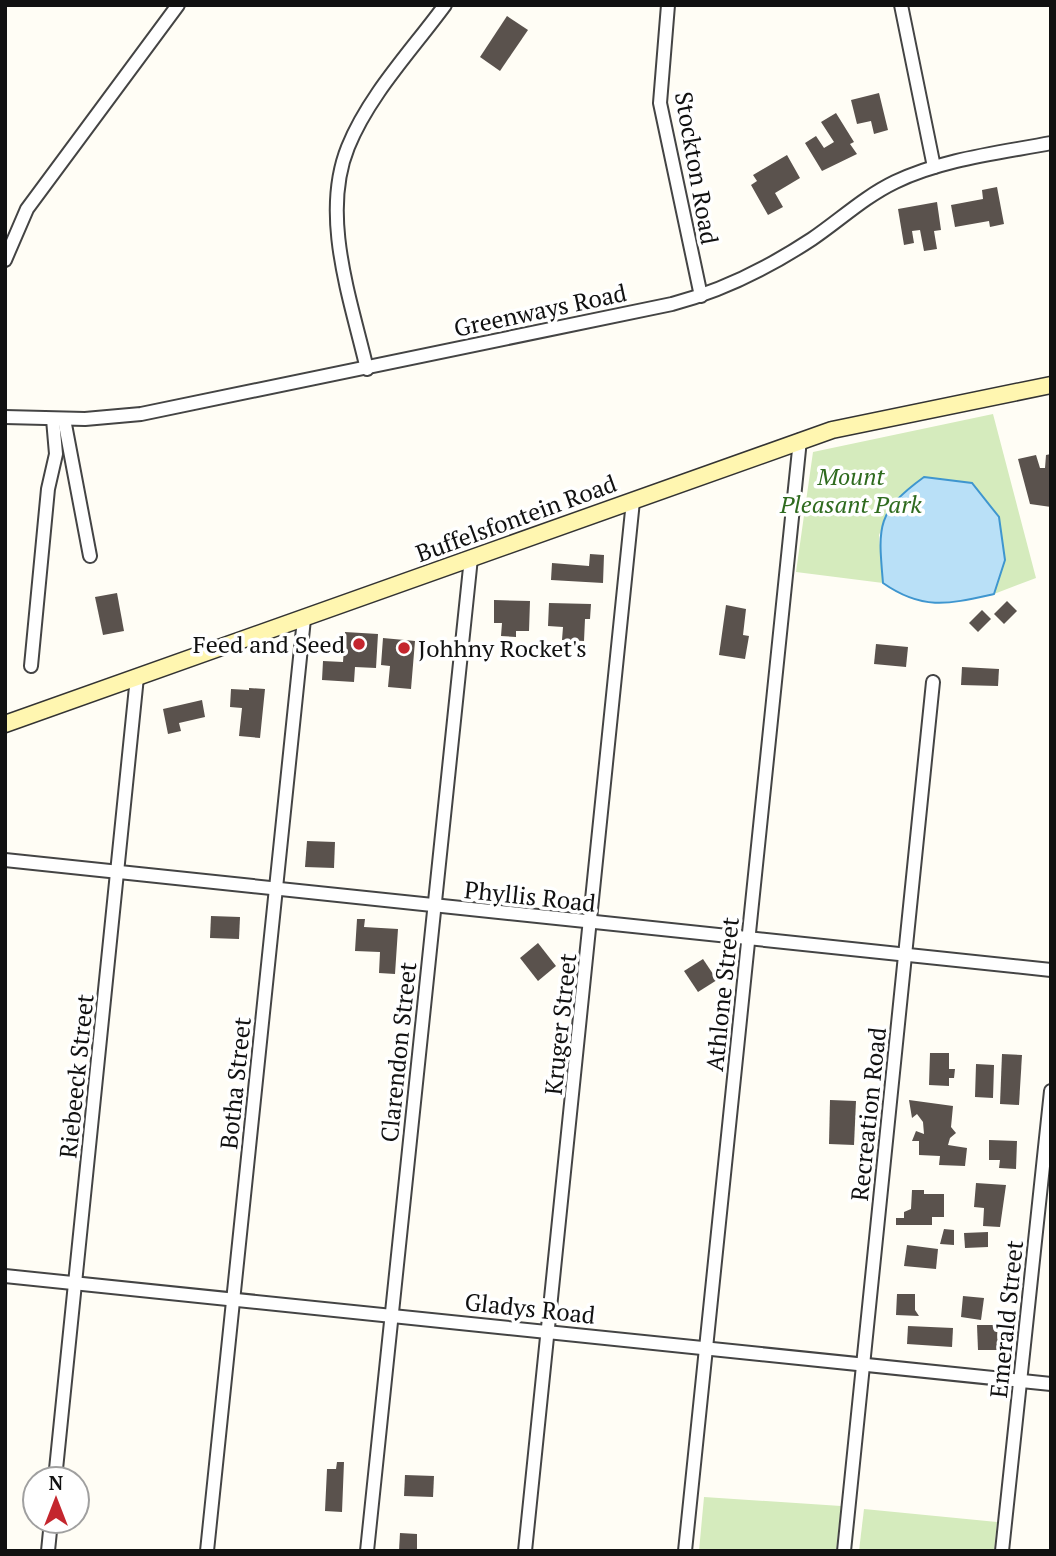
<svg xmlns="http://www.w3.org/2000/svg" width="1056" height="1556" font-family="'PT Serif',serif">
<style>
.green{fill:#d5ebbd}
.water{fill:#b9e0f7;stroke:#3f96cf;stroke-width:2}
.building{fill:#5a524d}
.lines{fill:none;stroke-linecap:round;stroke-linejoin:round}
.minor-casing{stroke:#444;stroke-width:16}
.secondary-casing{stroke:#333;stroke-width:19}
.minor{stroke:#fff;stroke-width:12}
.secondary{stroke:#fff6b0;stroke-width:16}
.poi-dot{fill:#c4262e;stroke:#fff;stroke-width:2.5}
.labels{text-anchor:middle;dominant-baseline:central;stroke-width:7;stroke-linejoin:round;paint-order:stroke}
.street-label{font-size:24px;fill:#111;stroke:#fff}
.park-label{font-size:24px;font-style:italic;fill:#2f6b1f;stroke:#fff}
.poi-label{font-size:24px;fill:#111;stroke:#fff;text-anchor:end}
</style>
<rect width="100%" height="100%" fill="#fffdf5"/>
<g class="green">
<path d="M993,414L1036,578L994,594L1005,560L895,498L879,535L883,583L796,572L813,452Z"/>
<path d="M704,1497L841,1506L836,1551H699Z"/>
<path d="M864,1509L997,1522L994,1551H859Z"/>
</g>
<path class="water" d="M924,477L972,483L999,517L1005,560L994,594C949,604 923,611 883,583C878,526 876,512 924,477Z"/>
<g class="building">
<path d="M507,16L528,30L500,71L480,57Z"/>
<path d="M879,93L888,130L874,134L871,121L857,124L851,100Z"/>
<path d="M836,113L854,142L850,144L857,154L822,171L805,143L816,136L824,148L834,142L821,122Z"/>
<path d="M787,155L800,178L775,193L783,207L768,215L751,185L757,181L753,175Z"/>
<path d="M997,187L1004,224L990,227L989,221L955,227L951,205L983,199L982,190Z"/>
<path d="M937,202L941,230L934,231L937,249L924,251L920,230L912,231L914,243L904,245L898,209Z"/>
<path d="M1051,454V507L1030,504L1018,459L1036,455L1040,468H1045L1046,455Z"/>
<path d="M590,554L604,555L603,583L551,580L552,563L589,566Z"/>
<path d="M117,593L124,631L103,635L95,597Z"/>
<path d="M494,600L530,601L529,631H516V637L501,636L502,623H494Z"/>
<path d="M1007,601L1017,611L1004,624L994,614Z"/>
<path d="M549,603L591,604L590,619H585L584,641L562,640L563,627L548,626Z"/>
<path d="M726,605L746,609L743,635L749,636L745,659L719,655Z"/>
<path d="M982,610L991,619L978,632L969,623Z"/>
<path d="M345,632L378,634L376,668L355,667L354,682L322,680L323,661L343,662Z"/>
<path d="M383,638L415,641L411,689L388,687L390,666L381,665Z"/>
<path d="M876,644L908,647L906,667L874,664Z"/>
<path d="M962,667L999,669L998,686L961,685Z"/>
<path d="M249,688L265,689L260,738L239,736L242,708L230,707L231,689L249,690Z"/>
<path d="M202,700L205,717L179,723L181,731L168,734L163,709Z"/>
<path d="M307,841L335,842L334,868L305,867Z"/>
<path d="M211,916L240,917L239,939L210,938Z"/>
<path d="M357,919H365L364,927L398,929L395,974L379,973L380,952L355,951Z"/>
<path d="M538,943L556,966L538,981L520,958Z"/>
<path d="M703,959L717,980L698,992L684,971Z"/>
<path d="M930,1053H949V1069H955L954,1078H949V1086L929,1085Z"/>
<path d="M1002,1054L1022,1055L1019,1105L1000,1104Z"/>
<path d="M976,1064L994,1065L993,1098L975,1097Z"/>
<path d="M830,1100L856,1101L854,1145L829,1144Z"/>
<path d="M909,1100L953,1106L951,1127L956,1133L950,1138L948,1145L967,1148L965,1166L939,1165L940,1156L919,1155V1141H912L916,1131L924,1134L923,1122L917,1114L912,1118Z"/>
<path d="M989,1140L1017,1141L1016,1169L999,1168L1000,1160H989Z"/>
<path d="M976,1183L1006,1185L1000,1227L983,1226L984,1208L974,1207Z"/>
<path d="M912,1190H924V1194H944V1217H932V1225H896V1218H904V1212L911,1209Z"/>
<path d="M944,1229L954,1230V1245L940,1244Z"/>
<path d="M988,1232V1247L965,1248L964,1233Z"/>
<path d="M907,1245L938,1249L936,1269L904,1266Z"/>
<path d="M897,1294H915V1310L919,1316L896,1315Z"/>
<path d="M963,1296L984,1298L981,1320L961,1317Z"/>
<path d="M977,1325H997L998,1350H978Z"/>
<path d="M908,1326L953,1328L952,1347L907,1344Z"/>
<path d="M337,1462H344L342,1512L325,1511L327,1469H336Z"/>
<path d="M405,1475L434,1476L433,1497L404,1496Z"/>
<path d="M400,1533L417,1534V1551H399Z"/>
</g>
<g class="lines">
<g class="minor-casing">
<g id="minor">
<path d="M668,5L660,103L701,296"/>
<path d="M901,5L934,167"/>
<path d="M5,260L27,209L178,5"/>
<path d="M367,369C351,300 320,216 348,147C369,95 412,50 445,5"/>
<path d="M5,417L85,419L141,414L672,304C722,291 768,268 812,239C840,220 864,197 895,182C943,159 999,153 1051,143"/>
<path d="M64,419L90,556"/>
<path d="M31,666L48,489L56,454L53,419"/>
<path d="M5,860L1051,970"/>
<path d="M5,1276L1051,1384"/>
<path d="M55,1479L137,677"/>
<path d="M48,1551L51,1521"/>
<path d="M207,1551L304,619"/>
<path d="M367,1551L471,558"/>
<path d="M525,1551L633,501"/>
<path d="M685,1551L800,440"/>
<path d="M844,1551L933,682"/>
<path d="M1002,1551L1051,1091"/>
</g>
</g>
<g class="secondary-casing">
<path id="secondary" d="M5,724L832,430L1051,385"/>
</g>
<use href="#minor" class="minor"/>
<use href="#secondary" class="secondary"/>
</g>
<g class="poi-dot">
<circle cx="359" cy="644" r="7"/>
<circle cx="404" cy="648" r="7"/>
</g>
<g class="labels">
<g class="street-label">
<text transform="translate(697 168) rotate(80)">Stockton Road</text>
<text transform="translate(540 310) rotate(-12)">Greenways Road</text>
<text transform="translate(516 518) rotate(-20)">Buffelsfontein Road</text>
<text transform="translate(530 896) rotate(6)">Phyllis Road</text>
<text transform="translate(722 994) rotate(-84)">Athlone Street</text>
<text transform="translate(560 1024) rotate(-84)">Kruger Street</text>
<text transform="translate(398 1052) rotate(-84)">Clarendon Street</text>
<text transform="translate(76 1076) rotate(-84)">Riebeeck Street</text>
<text transform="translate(235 1083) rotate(-84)">Botha Street</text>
<text transform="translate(868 1114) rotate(-84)">Recreation Road</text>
<text transform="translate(530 1308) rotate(6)">Gladys Road</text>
<text transform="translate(1006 1319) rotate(-84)">Emerald Street</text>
</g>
<g class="park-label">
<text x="851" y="476">Mount<tspan x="851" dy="28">Pleasant Park</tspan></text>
</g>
<g class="poi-label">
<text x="345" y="644">Feed and Seed</text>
<text x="418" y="648" text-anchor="start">Johhny Rocket's</text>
</g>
</g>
<rect width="1056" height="1556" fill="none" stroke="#111111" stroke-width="14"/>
<g transform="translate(56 1500)"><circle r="33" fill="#ffffff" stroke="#a0a0a0" stroke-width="2"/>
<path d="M0-5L12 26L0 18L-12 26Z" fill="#c4262e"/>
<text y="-10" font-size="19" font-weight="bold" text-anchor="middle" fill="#111111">N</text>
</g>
</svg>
